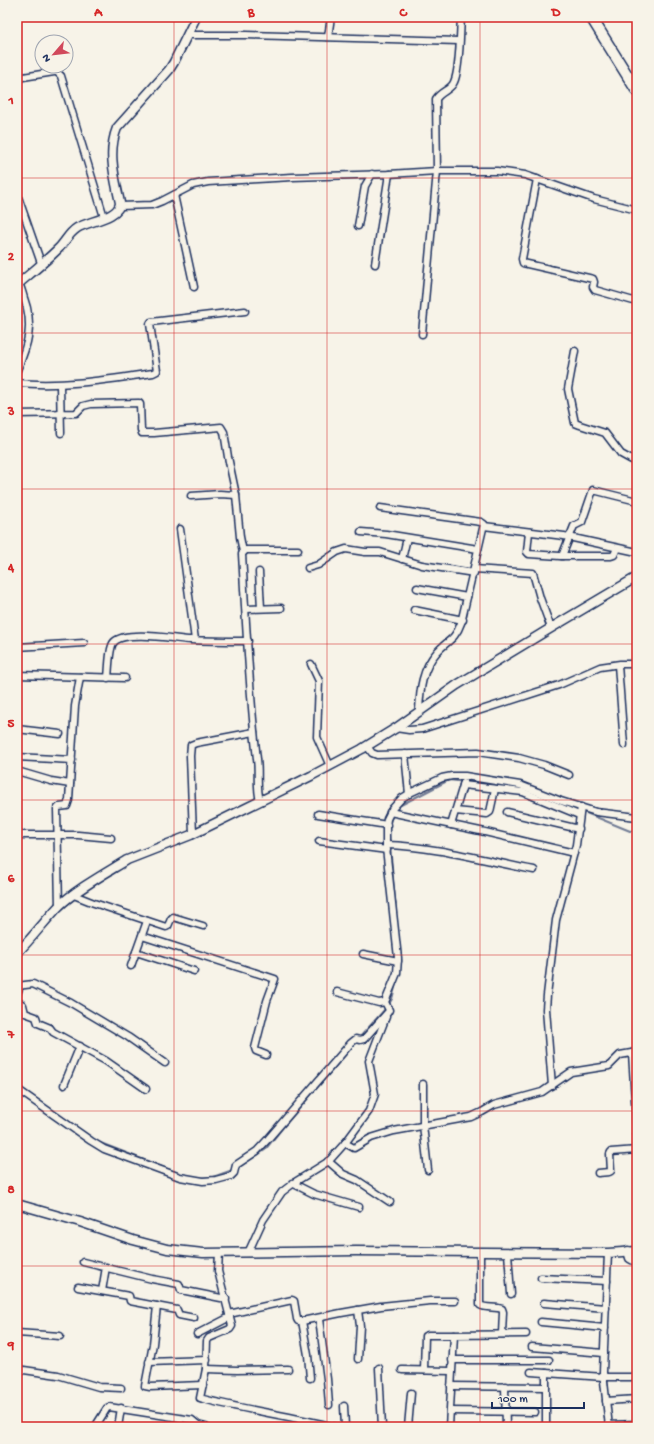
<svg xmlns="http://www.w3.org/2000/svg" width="654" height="1444" font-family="'Gochi Hand',sans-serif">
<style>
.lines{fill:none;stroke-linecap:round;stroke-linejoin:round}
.stream{stroke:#727c95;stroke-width:2}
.minor-casing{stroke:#1b2f5e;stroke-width:9}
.tertiary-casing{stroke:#1b2f5e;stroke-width:11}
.primary-casing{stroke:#1b2f5e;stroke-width:13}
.minor{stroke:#f7f3e8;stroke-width:6}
.tertiary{stroke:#f7f3e8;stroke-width:8}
.primary{stroke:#f7f3e8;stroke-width:10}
.grid{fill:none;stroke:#d62828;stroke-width:1;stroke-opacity:0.55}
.neatline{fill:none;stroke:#d62828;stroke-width:1.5}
.grid-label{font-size:13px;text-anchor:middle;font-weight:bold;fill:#d62828}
</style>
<rect width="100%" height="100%" fill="#f7f3e8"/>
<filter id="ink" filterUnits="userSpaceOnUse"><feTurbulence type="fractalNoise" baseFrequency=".025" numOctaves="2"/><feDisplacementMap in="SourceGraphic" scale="8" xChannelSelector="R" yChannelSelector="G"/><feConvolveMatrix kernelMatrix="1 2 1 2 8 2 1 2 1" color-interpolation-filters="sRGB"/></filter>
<g filter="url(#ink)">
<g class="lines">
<g class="stream">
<path d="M397,807L449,780L521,789"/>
<path d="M574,808L630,831L637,830"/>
<path d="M389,825L393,814"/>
<path d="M389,835L396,910"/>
<path d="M389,1004L392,999L397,980"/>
<path d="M360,1037L386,1008"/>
<path d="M17,1085L60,1116"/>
<path d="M98,1142L183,1175"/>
<path d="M198,1178L213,1177L238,1168L265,1150L285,1125L347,1053"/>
</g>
<g class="minor-casing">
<g id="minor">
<path d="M187,35H246L459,41"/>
<path d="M328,37L331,17"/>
<path d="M628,77L637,76"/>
<path d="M17,78L54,72H57L61,76L104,217"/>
<path d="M537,179L522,259L523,263L593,279L594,282L593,287L595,290L637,302"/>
<path d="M17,194L41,263"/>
<path d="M174,195L194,287"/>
<path d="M120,206L152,205L162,201L193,185L208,182L292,177L389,174L437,171H497L525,175L594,199L637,210"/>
<path d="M358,226L365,186L372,174"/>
<path d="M375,264L389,174"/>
<path d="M422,334L437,171L436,99C441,91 451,90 454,82C460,70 460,32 461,17"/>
<path d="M575,351L568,389L575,423L580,425L605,433L621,454L630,459L637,462"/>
<path d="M17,370C28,345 34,325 24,298C22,292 21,285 17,281"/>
<path d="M17,383C64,387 106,380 153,373L157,371L150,324L151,322L245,311"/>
<path d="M60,385L61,433"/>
<path d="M17,414L76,413L83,406L91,404L139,403L140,404L141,430L142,433H154L221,427L224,432L228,457L236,495L240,537L243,552"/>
<path d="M191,496L220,494L236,495"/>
<path d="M380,508L481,522L484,524L461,623C455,640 448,640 437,652C422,669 420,689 419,711"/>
<path d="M484,526L564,536L637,552"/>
<path d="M180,529L195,640"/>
<path d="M361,532L386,534L478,549"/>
<path d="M529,532L527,552L529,554L560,556H611L614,555L617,548"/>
<path d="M562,556L574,526L582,522L593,490L637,501"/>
<path d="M402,559L407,538"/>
<path d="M308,568L318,565L337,552L346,549L365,552H380L422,565L474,573"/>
<path d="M474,569L533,573L540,598L551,628"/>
<path d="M259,572L261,608"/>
<path d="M417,588L467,597"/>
<path d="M246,609L281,608"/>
<path d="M414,610L463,620"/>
<path d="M17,647L84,643"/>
<path d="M311,664L319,681L317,737L330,766"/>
<path d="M618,665L624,745"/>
<path d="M17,675L125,678"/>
<path d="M108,678C109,669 109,647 114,642C126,630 174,639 190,640C209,641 229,641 248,641"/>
<path d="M396,728L409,730L422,729L559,685L600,667L620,664H637"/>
<path d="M17,729L60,734"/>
<path d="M367,746L372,753L377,755L478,752L519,758L544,765L569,775"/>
<path d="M405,754L409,794"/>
<path d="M17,757L72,760"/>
<path d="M17,771L51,781L70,784"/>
<path d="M463,785L523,792L579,815"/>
<path d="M260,801C256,787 259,773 257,759C249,691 246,622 242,554L246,550H298"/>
<path d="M455,811L487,814L490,812L495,789"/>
<path d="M390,812L485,832L574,853"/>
<path d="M507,812L579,829"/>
<path d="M318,814L387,825"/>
<path d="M451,825L464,782"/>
<path d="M193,834L190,756L191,745L196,743L254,732"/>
<path d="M17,835H78L111,838"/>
<path d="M319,841L387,850"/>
<path d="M386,845C433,846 487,861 534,870"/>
<path d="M74,895L94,903L166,927L168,926L171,919L173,917L203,926"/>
<path d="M59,907L57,809L59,807L67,806L69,800L75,706L80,677"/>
<path d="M142,936L275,979L267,1001L255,1048L256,1051L266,1055"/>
<path d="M136,952L194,971"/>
<path d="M363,954L398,961"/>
<path d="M131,966L147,921"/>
<path d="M17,986L33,984L71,1003L128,1037L165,1063"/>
<path d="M337,992L379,1003L385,1002"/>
<path d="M17,994L20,986"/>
<path d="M17,1001L23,1005L25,1013L36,1017L38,1023L50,1028L53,1032L106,1061L146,1089"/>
<path d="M632,1053L637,1134"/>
<path d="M423,1084V1125L428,1170"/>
<path d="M64,1085L80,1046"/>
<path d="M552,1086L546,1009L547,995L556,920L576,845L581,807"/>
<path d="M17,1089L91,1141L104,1149L180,1177L203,1181L216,1180L231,1176L234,1173L236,1165L257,1151L268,1139L351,1043L356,1039L360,1040L364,1039L388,1012L389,1010L385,1002L397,973L398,958L386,848V826L387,819L392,809L402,798L412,792L442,778L452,776H465L520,785L561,801L596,812L637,817"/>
<path d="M345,1143L354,1148L371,1138L394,1131L471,1117L482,1112L494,1105L542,1092L571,1072L609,1066L620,1055L637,1052"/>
<path d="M328,1161L343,1174L357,1180L390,1202"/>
<path d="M598,1173L609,1172L611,1171L610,1154L611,1152L637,1150"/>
<path d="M292,1183L314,1194L359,1207"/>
<path d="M480,1252V1305C486,1309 495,1306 502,1309L503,1312L502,1334"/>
<path d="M219,1253L218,1271L232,1326L230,1329L209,1338L207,1341L206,1369L200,1398L203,1399C246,1410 291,1416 334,1427"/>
<path d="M248,1253L263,1220L282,1192L295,1182L329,1161L346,1142L369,1111L375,1094L369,1061L386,1017"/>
<path d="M508,1253L511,1294"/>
<path d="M608,1253L603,1372L609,1427"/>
<path d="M83,1262L152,1279L179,1284L181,1290L226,1299"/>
<path d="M541,1278L607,1281"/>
<path d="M78,1287L129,1296L130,1301L177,1310L179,1315L194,1318"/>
<path d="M102,1291L106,1267"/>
<path d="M544,1303L606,1308"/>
<path d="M157,1306L153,1344L145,1386L150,1387L203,1385"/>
<path d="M229,1314L292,1300L294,1301L297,1319L298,1321H302L341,1313L381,1306L430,1301H455"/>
<path d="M319,1319L327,1379L329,1405"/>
<path d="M302,1321L308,1355L310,1378"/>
<path d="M541,1322L605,1328"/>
<path d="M17,1333L60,1336"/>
<path d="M197,1334L230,1317"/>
<path d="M532,1347L604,1353"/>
<path d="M358,1359L360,1326L358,1310"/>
<path d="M452,1360H549"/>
<path d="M149,1362L207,1360"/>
<path d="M379,1368L382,1427"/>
<path d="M17,1369L58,1375L99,1387L121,1388"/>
<path d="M206,1369L237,1370L288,1369"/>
<path d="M402,1370L451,1371"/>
<path d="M424,1370L425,1336L428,1335H454"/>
<path d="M531,1372L604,1377H637"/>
<path d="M546,1373V1427"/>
<path d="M451,1386L546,1387"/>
<path d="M505,1386L506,1427"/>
<path d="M606,1401L637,1399"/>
<path d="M344,1406L345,1427"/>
<path d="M450,1411L535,1412"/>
<path d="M609,1425L637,1424"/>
<path d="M95,1427L107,1408L109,1407L192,1420L198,1425L206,1427"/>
<path d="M118,1427L121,1408"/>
<path d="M408,1427L411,1393"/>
<path d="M449,1427L454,1335L526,1334"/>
</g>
</g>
<g class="tertiary-casing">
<g id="tertiary">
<path d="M17,285C31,273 46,261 59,248C65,242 69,233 77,228C88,221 119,218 120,203C115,178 107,153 117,128L169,70L174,62L196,17"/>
<path d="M17,953C32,938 44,922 58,907C75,890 106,873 127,860L191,835L311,776L362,749L396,728L457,685L551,628L637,577"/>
<path d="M17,1204L80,1222L133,1240L167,1249L203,1253L356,1251L608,1253L637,1251"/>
<path d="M628,1251L630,1258L637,1262"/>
</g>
</g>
<g class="primary-casing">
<path id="primary" d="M591,17L637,91"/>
</g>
<use href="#minor" class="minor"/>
<use href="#tertiary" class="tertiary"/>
<use href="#primary" class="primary"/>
</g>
</g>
<path class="grid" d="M174,17V1427M327,17V1427M480,17V1427M17,178H637M17,333H637M17,489H637M17,644H637M17,800H637M17,955H637M17,1111H637M17,1266H637"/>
<rect width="654" height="1444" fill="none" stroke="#f7f3e8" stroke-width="44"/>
<g transform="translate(54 54) rotate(242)"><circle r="19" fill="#f7f3e8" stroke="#9fa5b1"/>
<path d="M0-3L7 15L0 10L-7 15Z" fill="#d1495b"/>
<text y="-6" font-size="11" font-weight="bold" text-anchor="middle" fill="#1b2f5e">N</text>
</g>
<path d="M492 1402v6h92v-6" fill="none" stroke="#1b2f5e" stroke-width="2"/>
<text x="498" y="1402" font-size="12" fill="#1b2f5e" stroke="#f7f3e8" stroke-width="3" paint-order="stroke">100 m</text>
<rect x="22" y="22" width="610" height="1400" class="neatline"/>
<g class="grid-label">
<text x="98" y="16">A</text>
<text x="251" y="16">B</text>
<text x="403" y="16">C</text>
<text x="556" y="16">D</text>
<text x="11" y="104">1</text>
<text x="11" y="260">2</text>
<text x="11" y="415">3</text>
<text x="11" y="571">4</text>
<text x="11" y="727">5</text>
<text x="11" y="882">6</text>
<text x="11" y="1038">7</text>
<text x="11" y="1193">8</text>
<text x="11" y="1349">9</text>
</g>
</svg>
